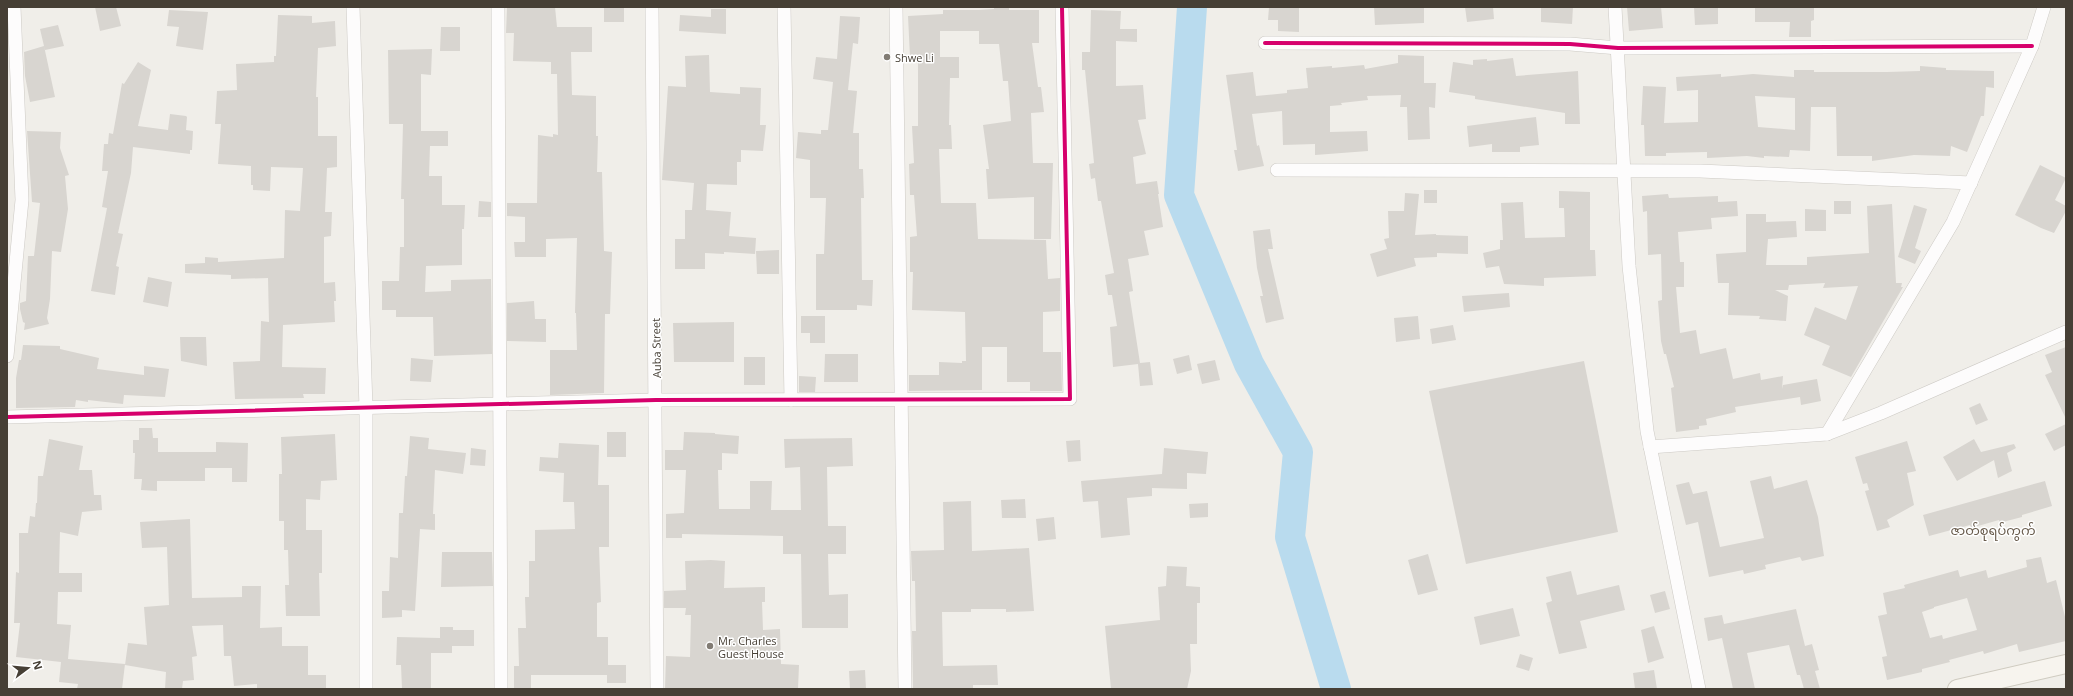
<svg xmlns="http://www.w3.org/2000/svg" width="2073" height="696" font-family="'Open Sans','Noto Sans Myanmar',sans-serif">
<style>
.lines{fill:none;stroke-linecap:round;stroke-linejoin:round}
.river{stroke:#b9dbee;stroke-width:30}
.building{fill:#d8d5d0;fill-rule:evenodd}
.street-casing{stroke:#cdcac5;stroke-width:14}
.secondary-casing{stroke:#cfcbc0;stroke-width:20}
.street{stroke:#fdfcfc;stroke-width:13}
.secondary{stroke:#f7f4ee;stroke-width:18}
.cycleway-casing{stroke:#fff;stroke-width:6}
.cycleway{stroke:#d6006c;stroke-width:4}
.poi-dot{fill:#827c74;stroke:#fff;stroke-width:1.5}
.labels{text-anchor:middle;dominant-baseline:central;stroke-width:3;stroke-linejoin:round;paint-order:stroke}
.poi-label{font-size:11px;fill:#463f35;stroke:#fff;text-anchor:start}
.street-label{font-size:11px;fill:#463f35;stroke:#fff}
.quarter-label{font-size:13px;fill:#695c4d;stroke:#fff}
</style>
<rect width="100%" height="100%" fill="#f0eee9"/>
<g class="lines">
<path class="river" d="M1192,7L1179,195L1249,364L1298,452L1290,537L1336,689"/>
</g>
<g class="building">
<path d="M95,7H116L121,26L100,31Z"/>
<path d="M555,7L557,27H592V52H571L572,95L596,96V136H598L597,172H602L604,251L612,252L610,314H605L604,393L550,395V350H577L576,313H575L577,238L546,239V257H515L514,242H525V217L507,216V203H537L538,135L553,137V134L558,135L557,74H551V62L513,61L514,33H506L507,8Z"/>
<rect x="604" y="7" width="20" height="15"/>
<path d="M1269,7H1299V32L1278,31V20H1268Z"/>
<path d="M1374,7H1424V23L1375,25Z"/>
<path d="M1465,7H1493L1494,19L1467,22Z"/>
<path d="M1541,7H1573L1572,24L1541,22Z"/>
<path d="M1627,7H1661L1663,28L1629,31Z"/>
<path d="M1694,7H1718V24L1695,25Z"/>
<path d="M1755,7H1814V20L1811,21V37H1789L1790,22H1755Z"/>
<path d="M994,8H1009V10H1039V43H1032L1038,87H1041L1044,112L1031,113L1033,163H1053L1051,239H1034V197L988,199L986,169H989L983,125L1011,121L1008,81H1003L999,44H979V31H940V57H959V78H950L949,125H951L952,149H939L941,203H976L978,239L1046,240L1048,279L1060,278V311L1043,312V352H1061L1062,391H1030V382H1007V347H982V390L909,391V375H939V362L962,363V361H966L965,312L912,310L913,272H910V237L917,236L914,195H910L909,164L914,163L912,126H918V57H910L908,16L943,14V10H979L994,9Z"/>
<path d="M711,9H726V34L679,31L680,15L711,17Z"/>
<path d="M169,10L208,12L203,50L176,46L179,27L167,26Z"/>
<path d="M1091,10L1121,11L1120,29H1137V42L1116,41V86L1143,85L1146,119L1138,120L1146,154L1133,157L1136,184L1157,181L1159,194H1158L1163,227L1144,231L1149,255L1128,259L1133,291L1129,292L1140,363L1150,362L1153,385L1140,386L1138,364L1113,367L1110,327L1117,326L1112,295H1108L1105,275L1114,273L1101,201H1098L1095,178L1091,179L1089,164L1094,163L1085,70H1082V52H1090Z"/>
<path d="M278,15L312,16V23L335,21L336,46L318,48L316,97H318V136H337V167L327,168L325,212H332L331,236L324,237V283L335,282L336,301H334L335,322L283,325L282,367L326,368L325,394H303L304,398L235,399L233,362L260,361L261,321L269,322L268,278L231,279V275L185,273V264L205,263V257L218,258V262L284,258L285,210L300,211L303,168L271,167L270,191L253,190V185H251V166L218,164L221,124H215L217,91L237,90L236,64L274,62V56H276Z"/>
<path d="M840,16L860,17L858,44L853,43L848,90L857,91L853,133H859V169H863L864,198H861L862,280H873L872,306L857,305V310H816V254H824L826,198H810V160L796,158L798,132L821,134V130H828L833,82L813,79L816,57L837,59Z"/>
<path d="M58,25L64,46L45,50L44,46L55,97L30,102L25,76L24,52L44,46L40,29Z"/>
<path d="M441,27H460V51H440Z"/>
<path d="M432,49L431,75L421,74V131H448V146H430L429,176H442V205H465L464,229H462V265L426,266L425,292L451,291V280L491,279L492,354L434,356L433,317H396V310H382V281H399L400,247H404V199H401L403,124H389L388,50Z"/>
<path d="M709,55L710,92L740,94V87L761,88L760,125H766L763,151L741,150V162H737V185L707,184L706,210L731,212L729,236L756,238L755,254L724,252V254L705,253V269H675V239H685V210H692L694,183L662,180L668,86L686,87L685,56Z"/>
<path d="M1398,55L1424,56V83H1436L1435,108L1429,107L1430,139L1408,140L1407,107H1400L1401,95L1367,96L1368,100L1341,103L1342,105L1330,106V132L1367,131L1368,151L1315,155V144L1283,145L1282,111L1252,114L1257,146L1259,145L1264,166L1238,171L1234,150H1237L1226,75L1253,72L1256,96L1287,93V90L1308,88L1306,68L1332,66V68L1364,65L1365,69L1398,63Z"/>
<path d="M1513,58L1516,76L1578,71L1580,124H1565V113L1475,99V96L1449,92L1453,62L1473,65V60L1487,59V61Z"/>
<path d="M138,62L151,70L138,126L168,130L170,114L186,116L187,117L186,130L193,131L192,150H190V154L133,147L131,173L118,233L123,234L116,266L119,267L115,295L91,291L107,208L102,207L108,171H102L104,144H108L109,133L113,134L122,83L124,84Z"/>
<path d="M1920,66L1946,68V70L1994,71V88L1986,87L1984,116H1981L1967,152L1951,146L1950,156L1914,155L1872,161V156H1837L1836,107H1811L1810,151L1790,150L1789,157L1764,156V158L1747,156L1707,158V152L1666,153V156H1645L1644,125H1641L1643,86L1666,87L1664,123L1698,122V90L1677,91L1676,77L1721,74V77L1753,74L1794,77V70H1814V72H1887L1920,71ZM1755,96L1795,98V130L1758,127Z"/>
<path d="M1536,117L1539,145L1520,147V152H1492V144L1469,147L1467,126Z"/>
<path d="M27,131L61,132L60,148L69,175L65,176L68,209L61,252L52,251L50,299L47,318L49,324L24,330L25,323L23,322L20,309V303L26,301L28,256H34L40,203L32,202Z"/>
<path d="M2040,165L2066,178L2055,200L2066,206V211L2054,233L2041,228L2015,215Z"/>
<rect x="1424" y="190" width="13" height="13"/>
<path d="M1559,191L1590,192V250H1595L1596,276L1544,278V286L1504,284L1499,266L1486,268L1483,253L1500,249V240H1503L1501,203L1523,202L1525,238L1565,237L1564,208H1559Z"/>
<path d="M1405,193L1419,194L1415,235L1436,234V235L1468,236V254L1437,253V257L1414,258L1416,266L1377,277L1370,254L1387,249L1384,239L1389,238L1388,211H1404Z"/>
<path d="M1668,194L1669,198L1718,196V202L1737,201L1738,216L1711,218L1712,229L1678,232L1680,262H1684V287H1676L1680,333L1696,330L1700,354L1726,348L1733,379L1760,373L1761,380L1783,376L1782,389L1783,385L1817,379L1821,401L1801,405L1800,397L1735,407L1736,412L1706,419L1707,425L1699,426V429L1676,432L1671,388L1674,387L1666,354H1664L1661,341L1658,301L1662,300L1661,254L1648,255L1647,211L1643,212L1642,196Z"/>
<path d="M479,201L491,202V217H478Z"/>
<rect x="1834" y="201" width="17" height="13"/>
<path d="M1892,204L1896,283H1902L1901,287H1903L1851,377L1822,365L1830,346L1804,335L1815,307L1846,320L1858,286L1823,288L1825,283L1789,285L1788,290H1775L1788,296L1786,321L1759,319L1760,316L1728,315L1729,283H1718L1716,254L1746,252V214H1766V222L1796,221L1797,237L1768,239L1766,265H1807V257L1869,253L1867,206Z"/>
<path d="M1914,205L1927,209L1915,248L1921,251L1915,264L1898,257Z"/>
<path d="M1805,209L1826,210V231H1805Z"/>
<path d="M1270,229L1273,249H1268L1284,319L1266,323L1260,296H1263L1257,268L1253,231Z"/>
<path d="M779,250V274H757L756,251Z"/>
<path d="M148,277L172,282L168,307L143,302Z"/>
<path d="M1509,293L1510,307L1464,312L1462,296Z"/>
<path d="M534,301L535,319H546V342L507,341V303Z"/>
<path d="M801,316H825V343H810V333H801Z"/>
<path d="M1418,316L1420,339L1396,342L1394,318Z"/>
<path d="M734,322V362H674L673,323Z"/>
<path d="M1453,325L1456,340L1432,344L1430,329Z"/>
<path d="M180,337H206L207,366L181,361Z"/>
<path d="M23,345L60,346V349L99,358L97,369L144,375V366L169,369L165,397L124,395L123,404L88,400V402L76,400L75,407L16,408V378L19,360H21Z"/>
<path d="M2066,347V419L2045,375L2052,372L2045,355Z"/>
<path d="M825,354H858V382H824Z"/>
<path d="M1189,355L1192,370L1177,374L1173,359Z"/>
<rect x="744" y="357" width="21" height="28"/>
<path d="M411,358L433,360L431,382L410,381Z"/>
<path d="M1215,360L1220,380L1202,384L1197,364Z"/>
<path d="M1584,361L1618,532L1466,564L1429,391Z"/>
<path d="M799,376L816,377L815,392H799Z"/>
<path d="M1980,403L1988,420L1976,425L1969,408Z"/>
<path d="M2066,424V445L2054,451L2045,434Z"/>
<path d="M139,428H152L153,438H158V452H216V442L248,443L247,482H232V468H205V481H157V491L141,490L142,479H134L135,453H133V440H139Z"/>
<rect x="607" y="432" width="19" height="25"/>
<path d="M684,432L715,433V434L739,436L738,454L722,453V470H718L719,509H750V481H772L771,510H801L800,467L785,468L784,439L852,438L853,466L827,467L828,526H846V554H828L829,595L848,594V628H802L801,554H783V536L682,534V538H666V514L684,513L686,470H665V450H683Z"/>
<path d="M335,434L337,480L321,481L320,500L306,499V530H322V573H319L320,616H286L285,585H289L288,550H284V521H279V474H282L281,437Z"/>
<path d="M410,436L429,438L428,449L466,453L463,474L435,470L433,514H435V530L420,529L415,611L402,610V617L382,618V591H389L390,557L398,558L399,513H403L405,476H407Z"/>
<path d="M49,439L83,446L79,470H92L94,495H101L102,510L82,512L78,536L60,532L59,573H82V592H58L57,624L71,625L68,659L125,664L122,689H77L78,684L59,682L61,662L16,657L20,623H14L16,572L19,573V533H28L30,516L35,517L36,503H37L38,476H43Z"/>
<path d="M1974,439L1981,452L2014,444L2016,448L2007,453L2012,471L1998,478L1994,460L1957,481L1943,457Z"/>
<path d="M1080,440L1081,461L1068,462L1066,441Z"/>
<path d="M1907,441L1916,471L1907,473L1914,505L1887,520L1890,527L1877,531L1865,491L1869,490L1867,483L1863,484L1855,457Z"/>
<path d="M559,443L599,445L598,485H609V547H599L601,602L597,603V637H608V665H626V683H607V675H531V689H514V666H519L518,628H526L525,597H529V561H535V530L575,529L574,502H563L564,473L539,471L540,457L558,458Z"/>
<path d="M471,448L486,450L485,466L470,465Z"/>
<path d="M1164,448L1208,452L1206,474L1187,473V489L1152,488V496L1127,498L1130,535L1101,538L1098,501L1083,502L1081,481L1162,474Z"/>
<path d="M1771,476L1774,489L1807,480L1818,517L1824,556L1802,561L1800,557L1765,565L1766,569L1744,574L1743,570L1709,577L1698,522L1686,525L1676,485L1689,482L1693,494L1707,491L1720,547L1764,538L1750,481Z"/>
<path d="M2045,481L2052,506L2022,515V517L1999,523V520L1971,528L1970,525L1929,536L1923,515Z"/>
<path d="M1025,499L1026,518H1002L1001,500Z"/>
<path d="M971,501L972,551L1029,548L1034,611L1006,612V609H971V612H942L943,666L997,665L998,685H973V689H913L912,631H916L915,581H912L911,551L944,550L943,502Z"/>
<path d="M1208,503V517L1190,518L1189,504Z"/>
<path d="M1054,517L1056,539L1038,541L1036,519Z"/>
<path d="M190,519L192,598L242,597V586H261L260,628L282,627V646H308V675H326V689H257V684L234,686L231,656H224L223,625L192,626L197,656L192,657L194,680L183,681L182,689H165L166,672L125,665L128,643L147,645L144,607L169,605L167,547L142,548L140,522Z"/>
<path d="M442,552H492L493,586L441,587Z"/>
<path d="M1428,554L1438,590L1418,595L1408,560Z"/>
<path d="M2041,557L2047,583L2056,580L2066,621V641L2019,652L2017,644L1984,654L1983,651L1949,660L1950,662L1922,669V672L1887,680L1882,657L1887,656L1878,616L1887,614L1883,593L1905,588L1904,585L1958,570L1960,577L1986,570L1988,578L2027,567L2026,560ZM1967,598L1977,630L1943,639L1942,635L1930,638L1922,612L1934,608V607Z"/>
<path d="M711,560L725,561L724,588L765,587V602H762L763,630L780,629L781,664L799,665L798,689H665L666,656L690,657L691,615H685L686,608H664V591L686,590L685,561Z"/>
<path d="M1167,566L1187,567L1186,586L1200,587V603H1197V644H1190L1191,671L1187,689H1111L1105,626L1160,620L1158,587L1166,586Z"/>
<path d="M1571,571L1577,595L1619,585L1625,610L1580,621L1587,648L1559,654L1546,603L1552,601L1546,577Z"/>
<path d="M1665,591L1670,609L1655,613L1650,595Z"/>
<path d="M1513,608L1520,636L1480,645L1474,617Z"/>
<path d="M1796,609L1805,646L1812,644L1819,670L1815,671L1820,689H1804L1800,675H1797L1789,645L1747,653L1755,689H1733L1722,638L1708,641L1704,618L1722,615L1724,624Z"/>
<path d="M1654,626L1664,658L1648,663L1641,630Z"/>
<path d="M440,627H453V630H474V646H452V653H431V689H402L401,665H396L397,637L440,638Z"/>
<path d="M1520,654L1533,658L1529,671L1516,667Z"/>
<path d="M865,670L866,689H850L849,671Z"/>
<path d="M1654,670L1657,689H1635L1633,673Z"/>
</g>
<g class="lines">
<g class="street-casing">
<g id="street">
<path d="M353,7L366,408V689"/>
<path d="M498,7L501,689"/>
<path d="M652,7L657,689"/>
<path d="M784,7L791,400"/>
<path d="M896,7L905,689"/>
<path d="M1615,7L1629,266L1647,431L1699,689"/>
<path d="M1265,43L1570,44L1618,48L2032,46"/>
<path d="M1277,170L1700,171L1971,183"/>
<path d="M7,356L22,200L14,7"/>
<path d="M7,417L656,400L1070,399L1062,7"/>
<path d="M1827,434L1953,222L2032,46L2044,7"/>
<path d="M1650,447L1827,434L1881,413L2066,332"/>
</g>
</g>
<g class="secondary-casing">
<path id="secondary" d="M1957,689L2066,664"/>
</g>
<use href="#street" class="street"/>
<use href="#secondary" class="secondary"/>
<g class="cycleway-casing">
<g id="cycleway">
<path d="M1265,43L1570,44L1618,48L2032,46"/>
<path d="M7,417L656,400L1070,399L1062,7"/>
</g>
</g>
<use href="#cycleway" class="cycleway"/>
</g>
<g class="poi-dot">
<circle cx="887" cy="57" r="4"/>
<circle cx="710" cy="646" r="4"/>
</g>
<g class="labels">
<g class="poi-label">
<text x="895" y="57">Shwe Li</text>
<text x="718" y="640">Mr. Charles<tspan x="718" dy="13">Guest House</tspan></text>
</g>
<g class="street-label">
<text transform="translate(656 348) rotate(-91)">Auba Street</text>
</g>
<g class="quarter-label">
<text x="1993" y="530">ဇာတ်စုရပ်ကွက်</text>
</g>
</g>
<rect width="2073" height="696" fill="none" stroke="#463f35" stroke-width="16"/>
<g transform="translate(28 668) rotate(74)" stroke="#ffffff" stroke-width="3" paint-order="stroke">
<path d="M0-3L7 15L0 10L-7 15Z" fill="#463f35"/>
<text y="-6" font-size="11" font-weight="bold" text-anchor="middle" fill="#463f35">N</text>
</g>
</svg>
